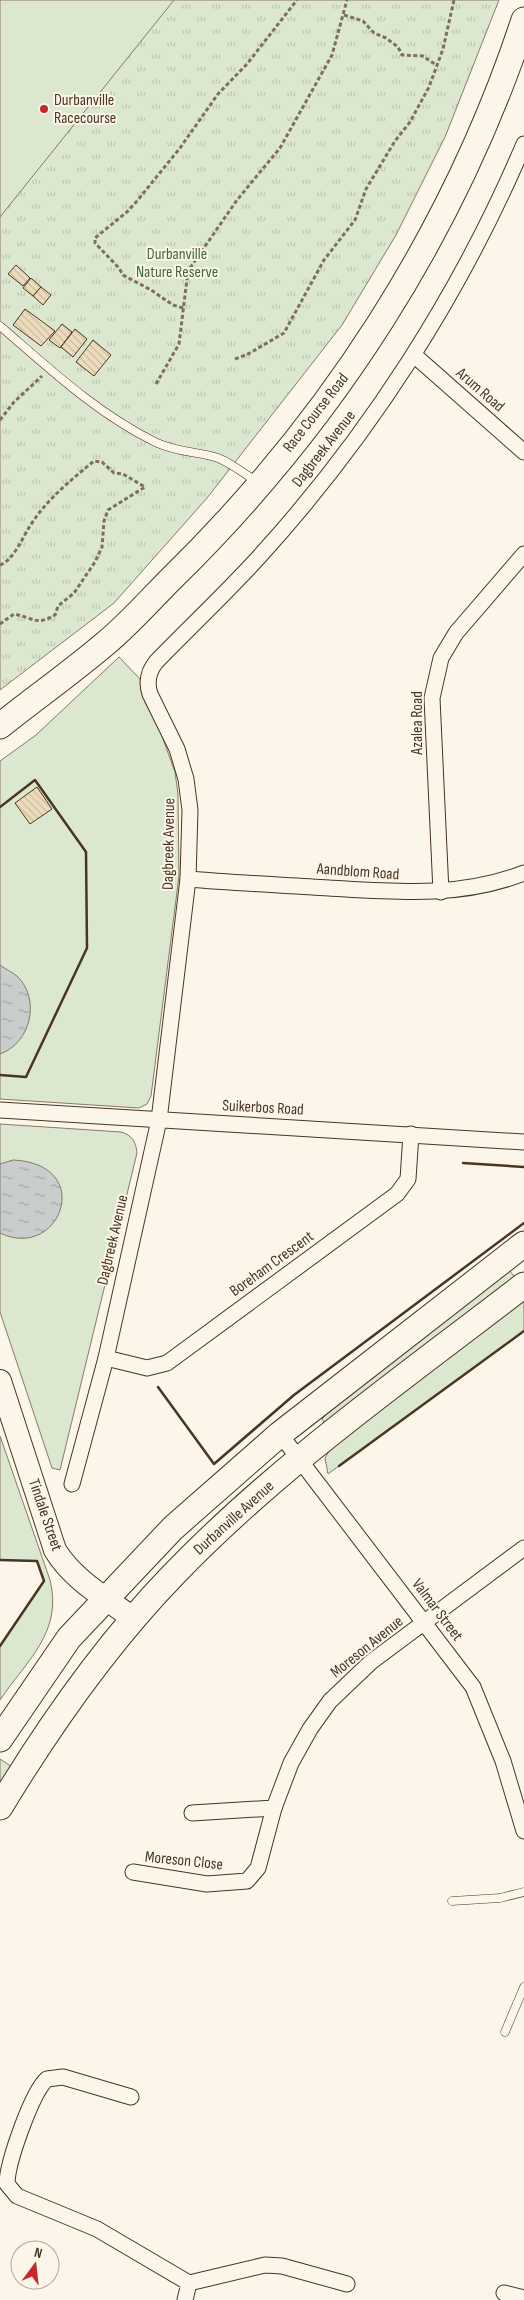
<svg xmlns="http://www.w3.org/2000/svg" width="524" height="2300" font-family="'Sofia Sans Condensed',sans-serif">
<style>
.grass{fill:#dce7d0;stroke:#887966}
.park{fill:url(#park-tufts);stroke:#887966}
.water{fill:url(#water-ripples);stroke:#887966}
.building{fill:url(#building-back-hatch);stroke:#4a3520}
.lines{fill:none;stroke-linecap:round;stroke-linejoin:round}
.service-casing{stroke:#4a3520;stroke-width:9}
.minor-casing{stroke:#4a3520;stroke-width:17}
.secondary-casing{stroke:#4a3520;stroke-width:24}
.primary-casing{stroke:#4a3520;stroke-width:27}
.path{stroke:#7f6f5c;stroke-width:3;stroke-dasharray:4 2.5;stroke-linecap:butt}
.service{stroke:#fbf6e9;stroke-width:8}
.minor{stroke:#fbf6e9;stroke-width:15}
.secondary{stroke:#fbf6e9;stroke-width:22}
.primary{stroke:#fbf6e9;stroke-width:25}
.wall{stroke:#4a3520;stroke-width:2.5}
.poi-dot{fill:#c62828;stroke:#fbf6e9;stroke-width:2}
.labels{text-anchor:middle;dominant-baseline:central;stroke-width:4;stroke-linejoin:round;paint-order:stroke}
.poi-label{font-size:16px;fill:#4a3520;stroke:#fbf6e9;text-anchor:start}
.park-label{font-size:16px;fill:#436837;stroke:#fbf6e9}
.street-label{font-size:16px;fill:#4a3520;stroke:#fbf6e9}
</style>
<defs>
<pattern id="park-tufts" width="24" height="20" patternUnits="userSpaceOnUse" patternTransform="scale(1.25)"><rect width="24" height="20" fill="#dce7d0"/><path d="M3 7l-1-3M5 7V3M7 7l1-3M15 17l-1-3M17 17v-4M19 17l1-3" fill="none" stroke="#bec7b2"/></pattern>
<pattern id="water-ripples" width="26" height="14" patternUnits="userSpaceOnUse" patternTransform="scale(1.25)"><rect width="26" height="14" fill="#c9cecd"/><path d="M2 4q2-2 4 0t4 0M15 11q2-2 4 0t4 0" fill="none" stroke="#a5a8a6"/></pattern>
<pattern id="building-back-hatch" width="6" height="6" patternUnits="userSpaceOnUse" patternTransform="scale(1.25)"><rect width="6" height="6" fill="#ecdcbc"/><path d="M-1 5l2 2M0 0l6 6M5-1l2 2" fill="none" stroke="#ccbda1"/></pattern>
</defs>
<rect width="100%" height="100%" fill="#fbf6e9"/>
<g class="grass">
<path d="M0,0H175L0,218Z"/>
<path d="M119,657L140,679L145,702L159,728L175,772L178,794L179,876L151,1096L147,1104L139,1108L0,1099V761L36,735Z"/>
<path d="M0,1124L121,1132C132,1135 136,1142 137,1153L60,1470L52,1468L0,1312Z"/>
<path d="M510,1271L516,1279L325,1424L322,1419L332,1408Z"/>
<path d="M524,1300V1331L328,1474L325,1458L332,1446Z"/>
<path d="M0,1436L50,1580C63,1632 27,1660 0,1700V1646L44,1581L37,1561L0,1560Z"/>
<path d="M0,1759L12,1767L0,1786Z"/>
</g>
<path class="park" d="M174,0H499L445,137L396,235L342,325L207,498L114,603L0,690V217Z"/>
<g class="water">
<path d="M0,965C5,969 12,972 17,976C41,999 31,1043 0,1054Z"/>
<path d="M13,1160C97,1164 60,1262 0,1233V1164Z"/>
</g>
<g class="building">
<path d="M16,265L30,278L23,286L8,274Z"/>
<path d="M31,278L41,287L33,296L23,288Z"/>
<path d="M41,287L51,295L43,305L33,296Z"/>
<path d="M25,309L55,331L41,346L13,325Z"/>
<path d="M62,324L72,332L60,348L49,340Z"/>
<path d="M75,329L87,339L73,357L61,347Z"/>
<path d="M93,340L111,355L94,376L76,362Z"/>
<path d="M37,787L52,809L30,824L15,803Z"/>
</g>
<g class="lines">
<g class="service-casing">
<g id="service">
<path d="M0,326C49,368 96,413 155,442C178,453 197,451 218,458C231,463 245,474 257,482"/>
<path d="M452,1901L500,1898L524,1892"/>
<path d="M505,2032L524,1987"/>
</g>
</g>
<g class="minor-casing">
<g id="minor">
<path d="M414,355L524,452"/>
<path d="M188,879C235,883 282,885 329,888C396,892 460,898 524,873"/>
<path d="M441,892L432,698L441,658L456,633L524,554"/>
<path d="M0,1110L524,1142"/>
<path d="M106,1358L147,1368L167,1363L397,1194L408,1179L411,1134"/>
<path d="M280,1434L473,1687L503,1761L524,1831"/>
<path d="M72,1484L106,1358L159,1120L188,879L190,810L186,779L177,749L150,694C146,682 148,672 156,662C190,627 226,593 259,557C369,436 460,295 524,144"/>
<path d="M192,1813L274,1808L291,1763L310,1729L330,1701L371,1662L524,1548"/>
<path d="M133,1872L207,1884L247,1881L258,1868L274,1808"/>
<path d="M131,2097L63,2077L47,2079C32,2092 7,2163 7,2184L17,2196L97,2229L189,2283L185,2300"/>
<path d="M189,2283L265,2265L282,2266L347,2284"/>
<path d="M504,2293L524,2298"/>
</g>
</g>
<g class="secondary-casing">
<path id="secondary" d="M0,1381L55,1550C73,1580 106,1598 134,1619"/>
</g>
<g class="primary-casing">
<g id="primary">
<path d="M0,726C35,698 72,672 106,643C129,624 149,601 170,580C330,424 454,233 524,20"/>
<path d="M0,1739L69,1638L173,1528L280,1434L524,1244"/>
<path d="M0,1807C49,1726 108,1642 174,1574C279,1465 405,1377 524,1285"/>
</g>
</g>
<g class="path">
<path d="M344,15L363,21L374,33L386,38L398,47L402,55L423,56L436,65"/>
<path d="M183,308L173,305L151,290L123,275L119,268L95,243V238L128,211L137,201L180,148L218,94L247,64L297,0"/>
<path d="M235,359L248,354L284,333L324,260L355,220L366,189L395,141L410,122L429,87L443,49L454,0"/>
<path d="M156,384L179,344L188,271L237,200L280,148L332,55L347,0"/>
<path d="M0,420L14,402L42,376"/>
<path d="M0,565C14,560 22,538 30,526C47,499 71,480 94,461L102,462L114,473L123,474L145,487L108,510L104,521L102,547L95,562L74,593L58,606L55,615C36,626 34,618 14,614L0,624"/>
</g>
<use href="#service" class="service"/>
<use href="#minor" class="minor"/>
<use href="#secondary" class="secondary"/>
<use href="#primary" class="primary"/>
<g class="wall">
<path d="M0,807L35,780L86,852L87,948L26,1077L0,1075"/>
<path d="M463,1163L524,1167"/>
<path d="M158,1387L214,1464L294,1395L524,1223"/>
<path d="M339,1466L524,1331"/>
<path d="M0,1560L37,1561L44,1581L0,1646"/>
</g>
</g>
<circle class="poi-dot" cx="44" cy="109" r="5"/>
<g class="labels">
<g class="poi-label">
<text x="54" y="100">Durbanville<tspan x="54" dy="18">Racecourse</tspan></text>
</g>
<g class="park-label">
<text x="177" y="254">Durbanville<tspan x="177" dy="18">Nature Reserve</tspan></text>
</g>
<g class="street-label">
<text transform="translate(480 390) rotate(41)">Arum Road</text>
<text transform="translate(316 413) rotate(-52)">Race Course Road</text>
<text transform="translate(324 449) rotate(-52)">Dagbreek Avenue</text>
<text transform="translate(417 723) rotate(-90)">Azalea Road</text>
<text transform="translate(169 844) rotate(-89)">Dagbreek Avenue</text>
<text transform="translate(358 872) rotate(4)">Aandblom Road</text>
<text transform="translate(263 1108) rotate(3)">Suikerbos Road</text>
<text transform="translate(113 1240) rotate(-77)">Dagbreek Avenue</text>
<text transform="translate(272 1264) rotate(-36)">Boreham Crescent</text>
<text transform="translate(45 1515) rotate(71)">Tindale Street</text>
<text transform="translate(234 1518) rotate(-42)">Durbanville Avenue</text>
<text transform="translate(437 1610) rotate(53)">Valmar Street</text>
<text transform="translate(367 1647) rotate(-39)">Moreson Avenue</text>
<text transform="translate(184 1861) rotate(6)">Moreson Close</text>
</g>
</g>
<g transform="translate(35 2265) rotate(15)"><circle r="24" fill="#fbf6e9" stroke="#b4a999"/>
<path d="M0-4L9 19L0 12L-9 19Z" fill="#c62828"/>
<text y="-8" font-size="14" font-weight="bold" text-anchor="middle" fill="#4a3520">N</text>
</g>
</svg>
